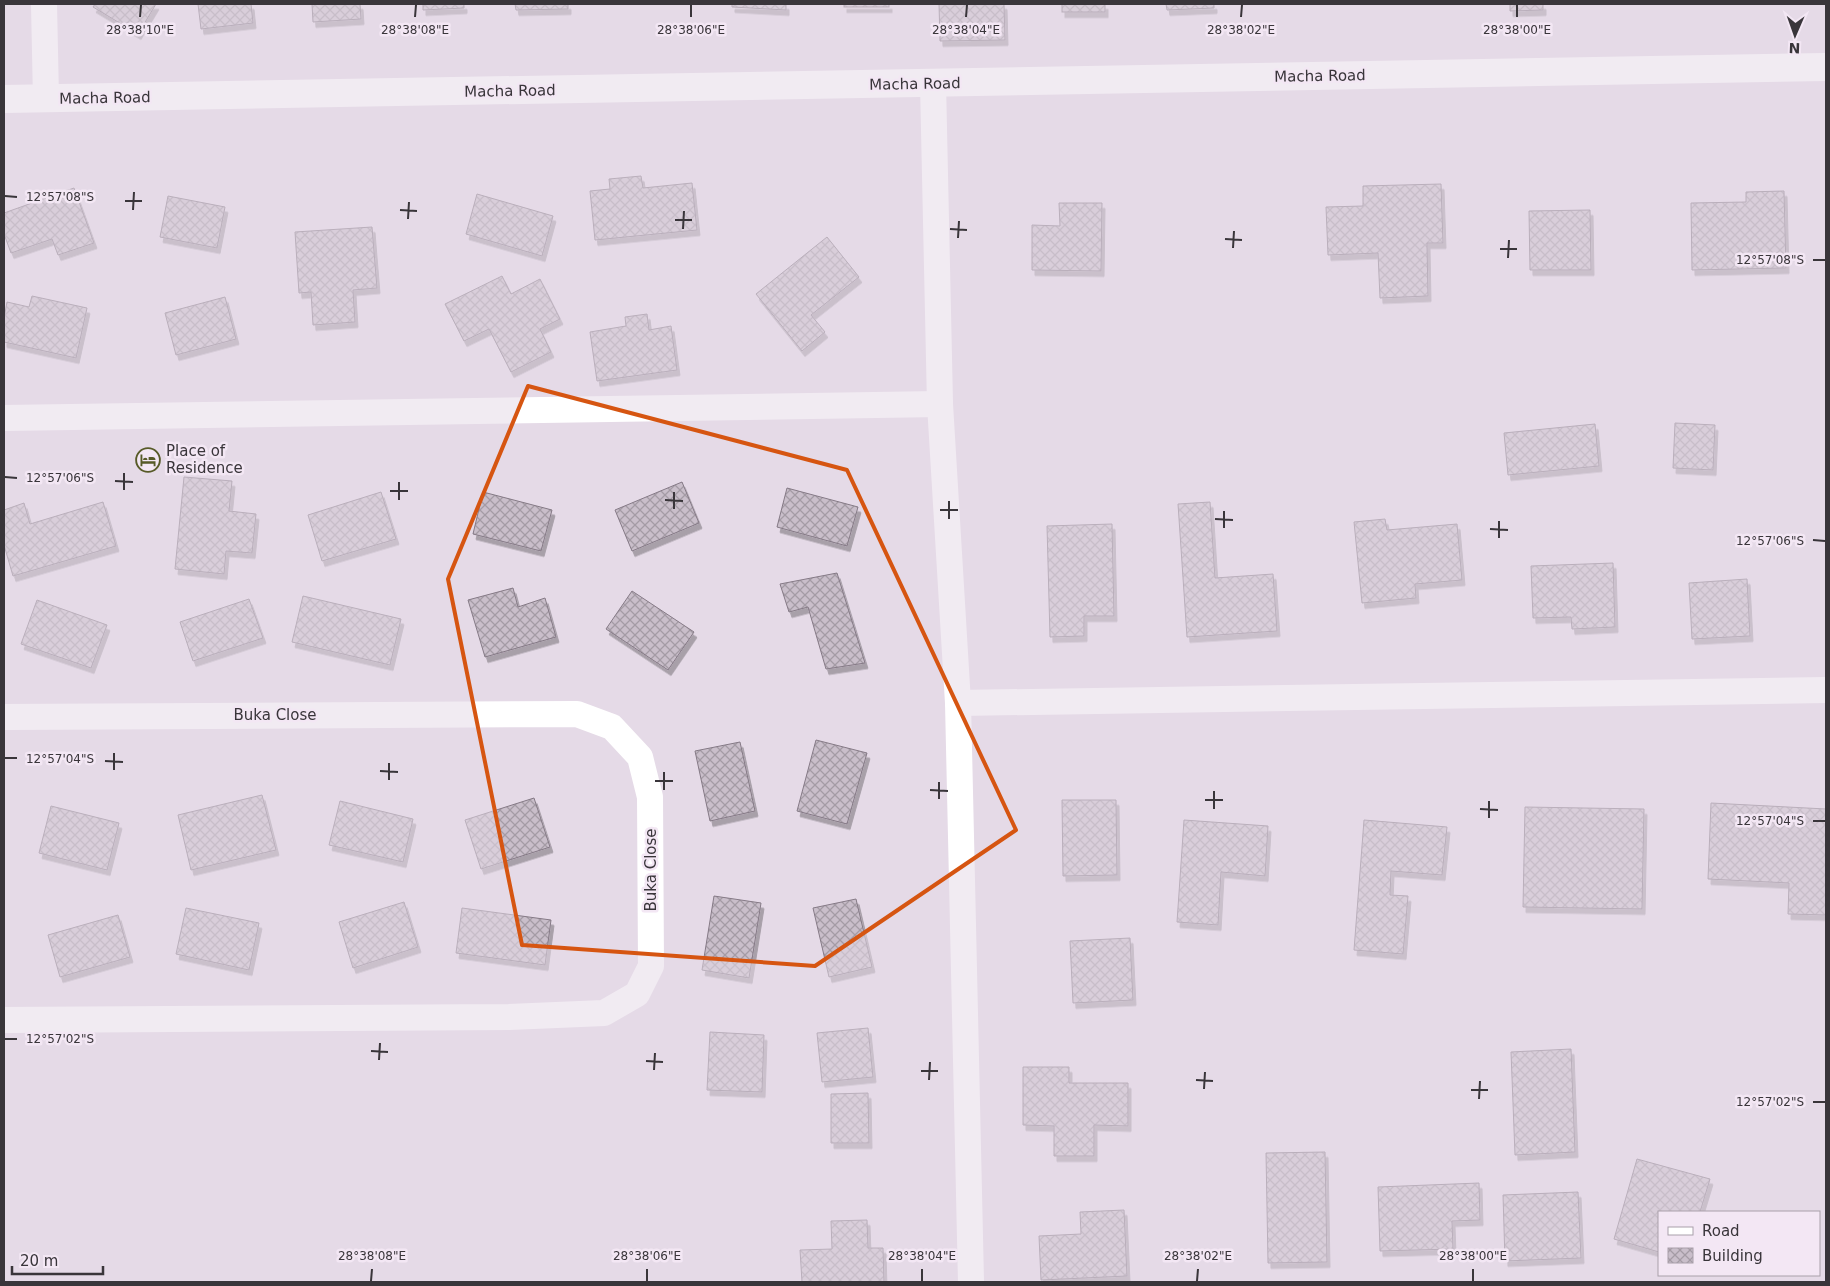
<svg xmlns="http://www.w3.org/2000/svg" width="1830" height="1286" font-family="'DejaVu Sans',sans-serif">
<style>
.building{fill:url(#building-cross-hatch);stroke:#857a86;filter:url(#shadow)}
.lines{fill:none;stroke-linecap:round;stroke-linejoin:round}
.minor{stroke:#fff;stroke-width:26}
.secondary{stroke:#fff;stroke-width:28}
.marked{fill:none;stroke:#d65511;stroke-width:4;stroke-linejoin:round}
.ticks{fill:none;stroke:#39353a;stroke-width:2}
.labels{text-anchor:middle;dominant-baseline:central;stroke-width:5;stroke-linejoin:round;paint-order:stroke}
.street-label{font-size:15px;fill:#39353a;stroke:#f3e7f4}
.poi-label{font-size:15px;fill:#39353a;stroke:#f3e7f4;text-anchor:start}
.ticks-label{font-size:12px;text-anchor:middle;fill:#39353a;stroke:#f3e7f4;stroke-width:5;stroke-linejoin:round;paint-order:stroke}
</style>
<defs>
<pattern id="building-cross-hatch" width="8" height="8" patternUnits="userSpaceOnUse" patternTransform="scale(1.25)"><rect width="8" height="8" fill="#c9beca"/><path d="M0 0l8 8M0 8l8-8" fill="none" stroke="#a49ba5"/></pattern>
<filter id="shadow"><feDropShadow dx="3" dy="5.5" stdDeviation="0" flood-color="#0004"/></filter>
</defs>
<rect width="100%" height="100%" fill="#e5dae7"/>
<g class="building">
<path d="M95,4H156L138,34L93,7Z"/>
<path d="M198,4H251L253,23L201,29Z"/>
<path d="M312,4H360L361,19L313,22Z"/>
<path d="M423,4H464V8L423,10Z"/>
<path d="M515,4H568V9L516,10Z"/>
<path d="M732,4H786V10L732,7Z"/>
<rect x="844" y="4" width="45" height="3"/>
<path d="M939,4H1004L1005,40L940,41Z"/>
<rect x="1062" y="4" width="43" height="8"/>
<path d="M1166,4H1214V8L1167,10Z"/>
<path d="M1510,4H1543V10L1510,11Z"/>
<path d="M641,176L643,188L692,183L697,230L595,240L590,191L610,189L609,179Z"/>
<path d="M1441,184L1443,243H1427L1428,296L1380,298L1378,253L1328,255L1326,207L1363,206V186Z"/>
<path d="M74,188L94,243L58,255L52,239L11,253L4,234V213Z"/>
<path d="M1784,191L1786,268L1692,270L1691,203L1746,202V192Z"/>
<path d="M477,194L553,216L542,256L466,234Z"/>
<path d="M168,196L225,207L217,248L160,237Z"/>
<path d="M1059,203H1102L1101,271L1032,270V225L1060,226Z"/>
<path d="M1590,210L1591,270H1530L1529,211Z"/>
<path d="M372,227L377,288L353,290L355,322L313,325L311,292L299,293L295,232Z"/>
<path d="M827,237L859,277L811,315L825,332L802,351L756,294Z"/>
<path d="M502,276L511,294L540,279L560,319L540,329L551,352L511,372L489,329L464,341L445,304Z"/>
<path d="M32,296L87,308L76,358L4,342V318L7,302L29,307Z"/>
<path d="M225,297L236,339L176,355L165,313Z"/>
<path d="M647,314L649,330L671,326L677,370L597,381L590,332L626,326L625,317Z"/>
<path d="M1675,423L1715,425L1713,470L1673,468Z"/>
<path d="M1595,424L1599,466L1508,475L1504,433Z"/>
<path d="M184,477L232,481L229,511L256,514L252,553L226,551L224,574L175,569Z"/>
<path d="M682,482L699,523L632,551L615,510Z"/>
<path d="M787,488L858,507L847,546L777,527Z"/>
<path d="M381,492L396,539L322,561L308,515Z"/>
<path d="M483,492L552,510L541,551L473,534Z"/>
<path d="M103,502L116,546L13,576L4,545V510L24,503L30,524Z"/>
<path d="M1210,502L1215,578L1273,574L1277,631L1187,637L1178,504Z"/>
<path d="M1385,519L1387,530L1457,524L1462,580L1415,584L1416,598L1362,603L1354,522Z"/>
<path d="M1112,524L1114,616H1084V636L1050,637L1047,526Z"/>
<path d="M1613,563L1615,627L1572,629L1571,617L1533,618L1531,566Z"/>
<path d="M837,573L865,663L826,669L808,607L789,612L780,584Z"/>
<path d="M1747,579L1750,636L1692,639L1689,583Z"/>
<path d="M513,588L518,607L545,598L556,637L485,657L468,600Z"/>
<path d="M632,591L694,632L668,670L606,629Z"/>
<path d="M303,596L401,619L390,665L292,642Z"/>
<path d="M249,599L263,638L193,661L180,622Z"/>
<path d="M37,600L107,625L91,668L21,644Z"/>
<path d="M816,740L867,753L847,824L797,811Z"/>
<path d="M740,742L755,811L710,821L695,751Z"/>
<path d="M262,795L276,850L191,870L178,815Z"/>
<path d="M534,798L550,847L481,869L465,820Z"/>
<path d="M1062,800H1116L1117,875L1063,876Z"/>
<path d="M340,801L413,819L403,862L329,845Z"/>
<path d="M1711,803L1826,809V915L1788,914L1789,883L1708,879Z"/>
<path d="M51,806L119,823L107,870L39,853Z"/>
<path d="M1525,807L1644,809L1642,909L1523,907Z"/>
<path d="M1184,820L1268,826L1265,876L1221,872L1218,925L1177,922Z"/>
<path d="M1364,820L1447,827L1442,875L1391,871L1390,895L1408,896L1403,954L1354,950Z"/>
<path d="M714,896L761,903L749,978L702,970Z"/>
<path d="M856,899L872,967L829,977L813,908Z"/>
<path d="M404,902L418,947L353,968L339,922Z"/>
<path d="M186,908L259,923L249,970L176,954Z"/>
<path d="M462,908L551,920L545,965L456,953Z"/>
<path d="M118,915L130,957L60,977L48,935Z"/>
<path d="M1130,938L1133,1000L1073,1003L1070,941Z"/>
<path d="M868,1028L873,1077L822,1082L817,1033Z"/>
<path d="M710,1032L764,1035L762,1092L707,1090Z"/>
<path d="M1571,1049L1575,1152L1515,1155L1511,1052Z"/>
<path d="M1023,1067H1069V1083H1128V1126L1094,1125V1156H1054V1126L1023,1125Z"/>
<path d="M868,1093L869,1143H831V1094Z"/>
<path d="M1325,1152L1327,1262L1268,1263L1266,1153Z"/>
<path d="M1637,1159L1710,1179L1700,1212H1659V1252L1614,1239Z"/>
<path d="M1479,1183L1480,1220L1452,1221L1453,1249L1380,1251L1378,1187Z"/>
<path d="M1578,1192L1581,1258L1505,1261L1503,1195Z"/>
<path d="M1124,1210L1127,1276L1041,1280L1039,1236L1081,1234L1080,1212Z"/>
<path d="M867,1220L868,1248H883L884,1282H802L800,1250L832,1249L831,1221Z"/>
</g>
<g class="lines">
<g class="minor">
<path d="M44,4L46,99"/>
<path d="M933,83L940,404L958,703L971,1282"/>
<path d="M4,418L940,404"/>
<path d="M958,703L1826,690"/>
<path d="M4,717L577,714L612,727L640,757L650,797L651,966L637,994L604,1013L509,1017L4,1020"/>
</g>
<path class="secondary" d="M4,99L1826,67"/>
</g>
<path d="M0 0H1830V1286H0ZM528,386L847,470L1016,830L815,966L522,945L448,579Z" fill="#e5dae7" fill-opacity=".55" fill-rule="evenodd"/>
<path class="marked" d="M528,386L847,470L1016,830L815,966L522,945L448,579Z"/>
<path class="ticks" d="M140,17L141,5M415,17L416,5M691,17V5M966,17L967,5M1241,17L1242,5M1517,17V5M5,196L17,197M125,201H142M133,210L134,192M400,210L417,211M408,219L409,202M675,220H692M683,229L684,211M950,229L967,230M958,238L959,221M1225,239L1242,240M1233,248L1234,231M1500,249H1517M1508,258L1509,240M1813,260H1825M5,477L17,478M115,481L133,482M124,490V473M390,491H408M399,500V482M665,500L683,501M674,509V492M940,510H958M949,519V501M1215,519L1233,520M1224,528V511M1490,529L1508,530M1499,538V521M1813,540L1825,541M5,758H17M105,761L123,762M114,770V753M380,771L398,772M389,780V763M655,781H673M664,790V772M930,790L948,791M939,799V782M1205,800H1223M1214,809V791M1480,809L1498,810M1489,818V801M1813,821H1825M5,1039H17M371,1051L388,1052M379,1060L380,1043M646,1061L663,1062M654,1070L655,1053M921,1071H938M929,1080L930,1062M1196,1080L1213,1081M1204,1089L1205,1072M1471,1090H1488M1479,1099L1480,1081M1813,1102H1825M371,1281L372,1269M647,1281V1269M922,1281V1269M1197,1281L1198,1269M1473,1281V1269"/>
<defs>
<g id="hotel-ring" transform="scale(1.25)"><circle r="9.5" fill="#f3e7f4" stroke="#575a28" stroke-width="1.5"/><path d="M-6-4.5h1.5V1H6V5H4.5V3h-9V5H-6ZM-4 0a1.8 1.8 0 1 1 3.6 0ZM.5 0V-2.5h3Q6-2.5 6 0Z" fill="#575a28"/></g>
</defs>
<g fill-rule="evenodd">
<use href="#hotel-ring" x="148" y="460"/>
</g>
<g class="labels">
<g class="street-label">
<text transform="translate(1320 76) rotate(-1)">Macha Road</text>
<text transform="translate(915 84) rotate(-1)">Macha Road</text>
<text transform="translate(510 91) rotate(-1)">Macha Road</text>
<text transform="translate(105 98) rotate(-1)">Macha Road</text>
<text x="275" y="715">Buka Close</text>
<text transform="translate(651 870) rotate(-90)">Buka Close</text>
</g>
<g class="poi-label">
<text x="166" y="451">Place of<tspan x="166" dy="17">Residence</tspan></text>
</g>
</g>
<g class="ticks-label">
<text x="140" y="34">28°38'10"E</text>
<text x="415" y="34">28°38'08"E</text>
<text x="691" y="34">28°38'06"E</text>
<text x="966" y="34">28°38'04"E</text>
<text x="1241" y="34">28°38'02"E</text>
<text x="1517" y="34">28°38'00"E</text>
<text x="60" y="201">12°57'08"S</text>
<text x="1770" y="264">12°57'08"S</text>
<text x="60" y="482">12°57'06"S</text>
<text x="1770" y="545">12°57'06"S</text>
<text x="60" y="763">12°57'04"S</text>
<text x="1770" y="825">12°57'04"S</text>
<text x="60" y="1043">12°57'02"S</text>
<text x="1770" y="1106">12°57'02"S</text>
<text x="372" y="1260">28°38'08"E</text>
<text x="647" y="1260">28°38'06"E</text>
<text x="922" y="1260">28°38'04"E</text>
<text x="1198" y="1260">28°38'02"E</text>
<text x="1473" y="1260">28°38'00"E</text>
</g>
<rect width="1830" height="1286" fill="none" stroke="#39353a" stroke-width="10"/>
<rect x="1658" y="1211" width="162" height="65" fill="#f3e7f4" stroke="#a9a0aa"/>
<rect x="1668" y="1227" width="25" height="8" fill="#ffffff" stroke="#a9a0aa"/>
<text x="1702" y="1236" font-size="15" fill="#39353a">Road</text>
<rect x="1668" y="1248" width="25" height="15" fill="url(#building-cross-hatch)" stroke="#a9a0aa"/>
<text x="1702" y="1261" font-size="15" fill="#39353a">Building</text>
<g transform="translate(1795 35) rotate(182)" stroke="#f3e7f4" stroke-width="4" paint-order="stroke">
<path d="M0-4L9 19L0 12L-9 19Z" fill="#39353a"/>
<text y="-8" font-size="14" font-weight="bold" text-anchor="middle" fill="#39353a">N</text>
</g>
<path d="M12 1266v8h91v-8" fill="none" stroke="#39353a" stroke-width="2.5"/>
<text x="20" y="1266" font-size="15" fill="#39353a" stroke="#f3e7f4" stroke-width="4" paint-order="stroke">20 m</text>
</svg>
